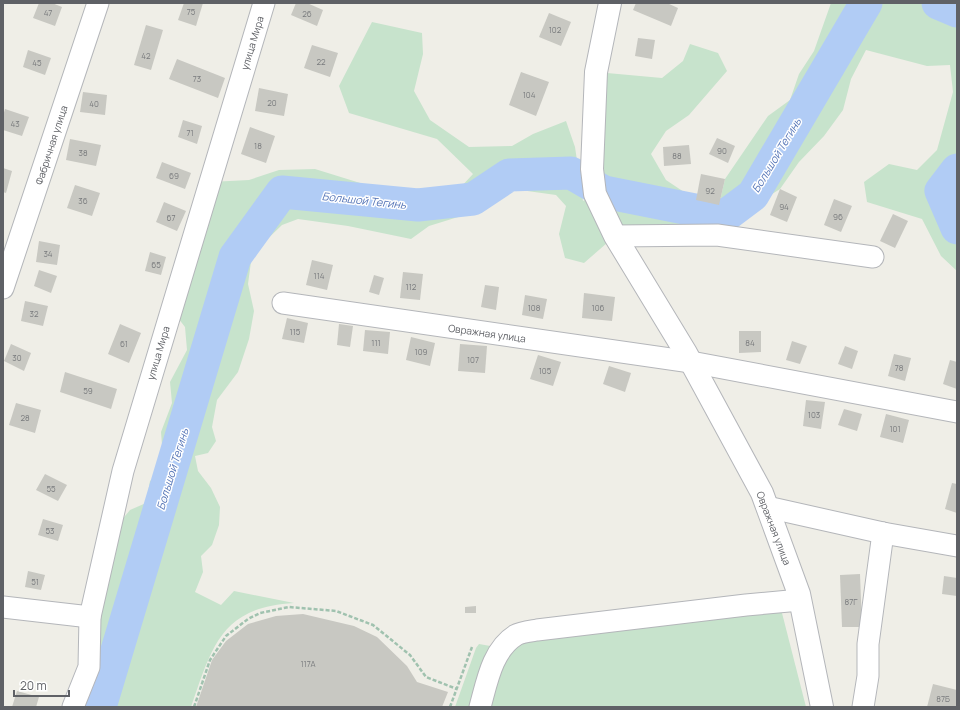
<svg xmlns="http://www.w3.org/2000/svg" width="960" height="710" font-family="Manrope,sans-serif">
<style>
.green{fill:#c7e3cc}
.lines{fill:none;stroke-linecap:round;stroke-linejoin:round}
.river{stroke:#b1ccf5;stroke-width:33}
.building{fill:#c8c8c2}
.minor-casing{stroke:#b4b6ba;stroke-width:23}
.tertiary-casing{stroke:#b4b6ba;stroke-width:24}
.path{stroke:#a0c2af;stroke-width:2.5;stroke-dasharray:4 2;stroke-linecap:butt}
.minor{stroke:#fff;stroke-width:21}
.tertiary{stroke:#fff;stroke-width:22}
.labels{text-anchor:middle;dominant-baseline:central;stroke-width:3;stroke-linejoin:round;paint-order:stroke}
.number-label{font-size:8px;fill:#797b7d}
.street-label{font-size:10px;fill:#5f6166;stroke:#fff}
.water-label{font-size:11px;font-style:italic;fill:#5575b7;stroke:#fff}
</style>
<rect width="100%" height="100%" fill="#efeee7"/>
<g class="green">
<path d="M831,3H957V195L954,198L957,203V271L941,256L922,219L867,202L864,182L889,164L917,170L937,150L953,92L950,65L927,66L866,50L851,79L843,110L824,136L799,162L780,189L752,207L730,225L698,224L676,236H615L584,263L565,258L559,234L566,206L556,195L513,189L471,213L429,226L411,239L348,226L298,219L282,225L252,254L248,284L254,311L249,339L238,372L217,400L212,427L216,441L208,453L195,456L198,471L211,488L220,507L219,525L212,545L201,556L203,572L195,592L221,605L234,591L294,603C221,607 212,647 191,707H73L115,528L130,510L146,503L150,481L164,471L161,432L172,403L170,382L187,350L185,327L171,309L210,182L249,180L279,170L315,169L386,191L427,198L459,189L473,174L437,139L349,113L339,86L372,22L422,33L423,54L414,91L430,120L469,147L512,146L533,134L566,121L575,147L583,201L595,194L596,72L662,78L683,61L690,44L718,53L727,71L689,115L666,131L651,154L666,180L696,200L719,205L725,179L768,116L790,100L799,74L814,51Z"/>
<path d="M767,609L782,613L806,707H485L497,664L519,641Z"/>
<path d="M479,644L496,647L477,707H455L476,648Z"/>
</g>
<g class="lines">
<g class="river">
<path d="M938,3L957,11"/>
<path d="M957,170L941,191L957,228"/>
<path d="M100,707L235,257L282,192L418,205L473,199L509,175L571,173L604,192L725,216L753,195L866,3"/>
</g>
</g>
<g class="building">
<path d="M39,3H52L62,7L55,26L33,18Z"/>
<path d="M184,3H203L196,26L178,20Z"/>
<path d="M296,3H307L323,10L317,26L291,15Z"/>
<path d="M636,3H667L678,8L671,26L633,10Z"/>
<path d="M549,13L571,22L561,46L539,37Z"/>
<path d="M146,25L163,30L151,70L134,65Z"/>
<path d="M638,38L655,40L652,59L635,56Z"/>
<path d="M312,45L338,53L330,77L304,68Z"/>
<path d="M28,50L51,58L45,75L23,67Z"/>
<path d="M177,59L225,78L218,98L169,79Z"/>
<path d="M521,72L549,82L536,116L509,105Z"/>
<path d="M259,88L288,94L284,116L255,111Z"/>
<path d="M83,92L107,95L105,115L80,112Z"/>
<path d="M5,109L29,117L22,136L3,130V116Z"/>
<path d="M183,120L202,126L197,144L178,137Z"/>
<path d="M250,127L275,136L266,163L241,154Z"/>
<path d="M717,138L735,146L728,163L709,154Z"/>
<path d="M70,139L101,145L96,166L66,160Z"/>
<path d="M689,145L691,164L664,166L663,147Z"/>
<path d="M162,162L191,173L185,189L156,178Z"/>
<path d="M3,168L12,171L6,193L3,192Z"/>
<path d="M701,174L725,179L719,205L696,200Z"/>
<path d="M75,185L100,193L92,216L67,208Z"/>
<path d="M780,189L797,197L787,222L770,215Z"/>
<path d="M834,199L852,206L841,232L824,225Z"/>
<path d="M164,202L186,211L177,231L156,222Z"/>
<path d="M893,214L908,221L895,248L880,241Z"/>
<path d="M39,241L60,245L57,265L36,262Z"/>
<path d="M150,252L166,257L161,275L145,271Z"/>
<path d="M312,260L333,265L327,290L306,285Z"/>
<path d="M39,270L57,276L51,293L34,286Z"/>
<path d="M403,272L423,274L420,300L400,298Z"/>
<path d="M374,275L384,278L379,295L369,292Z"/>
<path d="M485,285L499,287L496,310L481,307Z"/>
<path d="M584,293L615,297L612,321L582,318Z"/>
<path d="M525,295L547,299L543,319L522,315Z"/>
<path d="M25,301L48,306L43,326L21,321Z"/>
<path d="M287,318L308,323L304,343L282,339Z"/>
<path d="M120,324L141,333L129,363L108,354Z"/>
<path d="M339,324L353,326L350,347L337,345Z"/>
<path d="M365,330L390,332L388,354L363,351Z"/>
<path d="M739,331H761V352L739,353Z"/>
<path d="M411,337L435,343L430,366L406,360Z"/>
<path d="M792,341L807,346L800,364L786,360Z"/>
<path d="M11,344L31,353L24,371L4,361Z"/>
<path d="M460,344L487,346L485,373L458,371Z"/>
<path d="M845,346L858,351L852,369L838,364Z"/>
<path d="M894,354L911,358L905,381L888,376Z"/>
<path d="M538,355L561,362L553,386L530,379Z"/>
<path d="M950,360L957,362V389L943,384Z"/>
<path d="M609,366L631,373L625,392L603,384Z"/>
<path d="M65,372L117,389L111,409L60,392Z"/>
<path d="M806,400L825,402L821,429L803,426Z"/>
<path d="M16,403L41,410L35,433L9,425Z"/>
<path d="M844,409L862,414L857,431L838,425Z"/>
<path d="M886,414L909,420L903,443L880,437Z"/>
<path d="M45,474L67,485L58,501L36,490Z"/>
<path d="M952,483L957,484V513L945,509Z"/>
<path d="M43,519L63,525L58,541L38,535Z"/>
<path d="M28,571L45,575L41,590L25,587Z"/>
<path d="M860,574L862,627H842L840,575Z"/>
<path d="M944,576L957,578V596L942,594Z"/>
<path d="M476,606V613H465V607Z"/>
<path d="M303,614L354,626L377,637L407,666L417,682L448,692L442,707H196L212,660L226,641L248,624L276,616Z"/>
<path d="M933,684L957,690V707H927Z"/>
<path d="M17,691L39,697L36,707H12Z"/>
</g>
<g class="lines">
<g class="minor-casing">
<g id="minor">
<path d="M615,236L717,235L873,257"/>
<path d="M3,288L98,3"/>
<path d="M283,303L691,362L957,412"/>
<path d="M767,507L883,533L957,546"/>
<path d="M3,607L90,617"/>
<path d="M73,707L89,667L90,617L123,471L264,3"/>
<path d="M480,707C487,682 492,650 516,635C521,632 531,631 537,630L746,605L800,600"/>
<path d="M863,707L868,676V644L883,533"/>
</g>
</g>
<g class="tertiary-casing">
<path id="tertiary" d="M610,3L596,72L592,169L595,194L615,236L686,353L762,493L799,594L822,707"/>
</g>
<g class="path">
<path d="M194,707L210,660L226,636L248,619L260,613L289,607L336,611L373,625L410,655L426,677L457,689"/>
<path d="M450,707L472,647"/>
</g>
<use href="#minor" class="minor"/>
<use href="#tertiary" class="tertiary"/>
</g>
<g class="labels">
<g class="number-label">
<text x="191" y="11">75</text>
<text x="48" y="12">47</text>
<text x="307" y="13">26</text>
<text x="555" y="29">102</text>
<text x="146" y="55">42</text>
<text x="321" y="61">22</text>
<text x="37" y="62">45</text>
<text x="197" y="78">73</text>
<text x="529" y="94">104</text>
<text x="272" y="102">20</text>
<text x="94" y="103">40</text>
<text x="15" y="123">43</text>
<text x="190" y="132">71</text>
<text x="258" y="145">18</text>
<text x="722" y="150">90</text>
<text x="83" y="152">38</text>
<text x="677" y="155">88</text>
<text x="174" y="175">69</text>
<text x="710" y="190">92</text>
<text x="83" y="200">36</text>
<text x="784" y="206">94</text>
<text x="838" y="216">96</text>
<text x="171" y="217">67</text>
<text x="48" y="253">34</text>
<text x="156" y="264">65</text>
<text x="319" y="275">114</text>
<text x="411" y="286">112</text>
<text x="534" y="307">108</text>
<text x="598" y="307">106</text>
<text x="34" y="313">32</text>
<text x="295" y="331">115</text>
<text x="376" y="342">111</text>
<text x="750" y="342">84</text>
<text x="124" y="343">61</text>
<text x="421" y="351">109</text>
<text x="17" y="357">30</text>
<text x="473" y="359">107</text>
<text x="899" y="367">78</text>
<text x="545" y="370">105</text>
<text x="88" y="390">59</text>
<text x="814" y="414">103</text>
<text x="25" y="417">28</text>
<text x="895" y="428">101</text>
<text x="51" y="488">55</text>
<text x="50" y="530">53</text>
<text x="35" y="581">51</text>
<text x="851" y="601">87Г</text>
<text x="308" y="663">117А</text>
<text x="943" y="698">87Б</text>
</g>
<g class="street-label">
<text transform="translate(252 43) rotate(-73)">улица Мира</text>
<text transform="translate(51 145) rotate(-72)">Фабричная улица</text>
<text transform="translate(487 333) rotate(8)">Овражная улица</text>
<text transform="translate(158 353) rotate(-73)">улица Мира</text>
<text transform="translate(774 528) rotate(69)">Овражная улица</text>
</g>
<g class="water-label">
<text transform="translate(776 155) rotate(-59)">Большой Тегинь</text>
<text transform="translate(364 200) rotate(6)">Большой Тегинь</text>
<text transform="translate(172 469) rotate(-73)">Большой Тегинь</text>
</g>
</g>
<rect width="960" height="710" fill="none" stroke="#5f6166" stroke-width="8"/>
<path d="M14 690v6h55v-6" fill="none" stroke="#5f6166" stroke-width="2"/>
<text x="20" y="690" font-size="12" fill="#5f6166" stroke="#ffffff" stroke-width="3" paint-order="stroke">20 m</text>
</svg>
